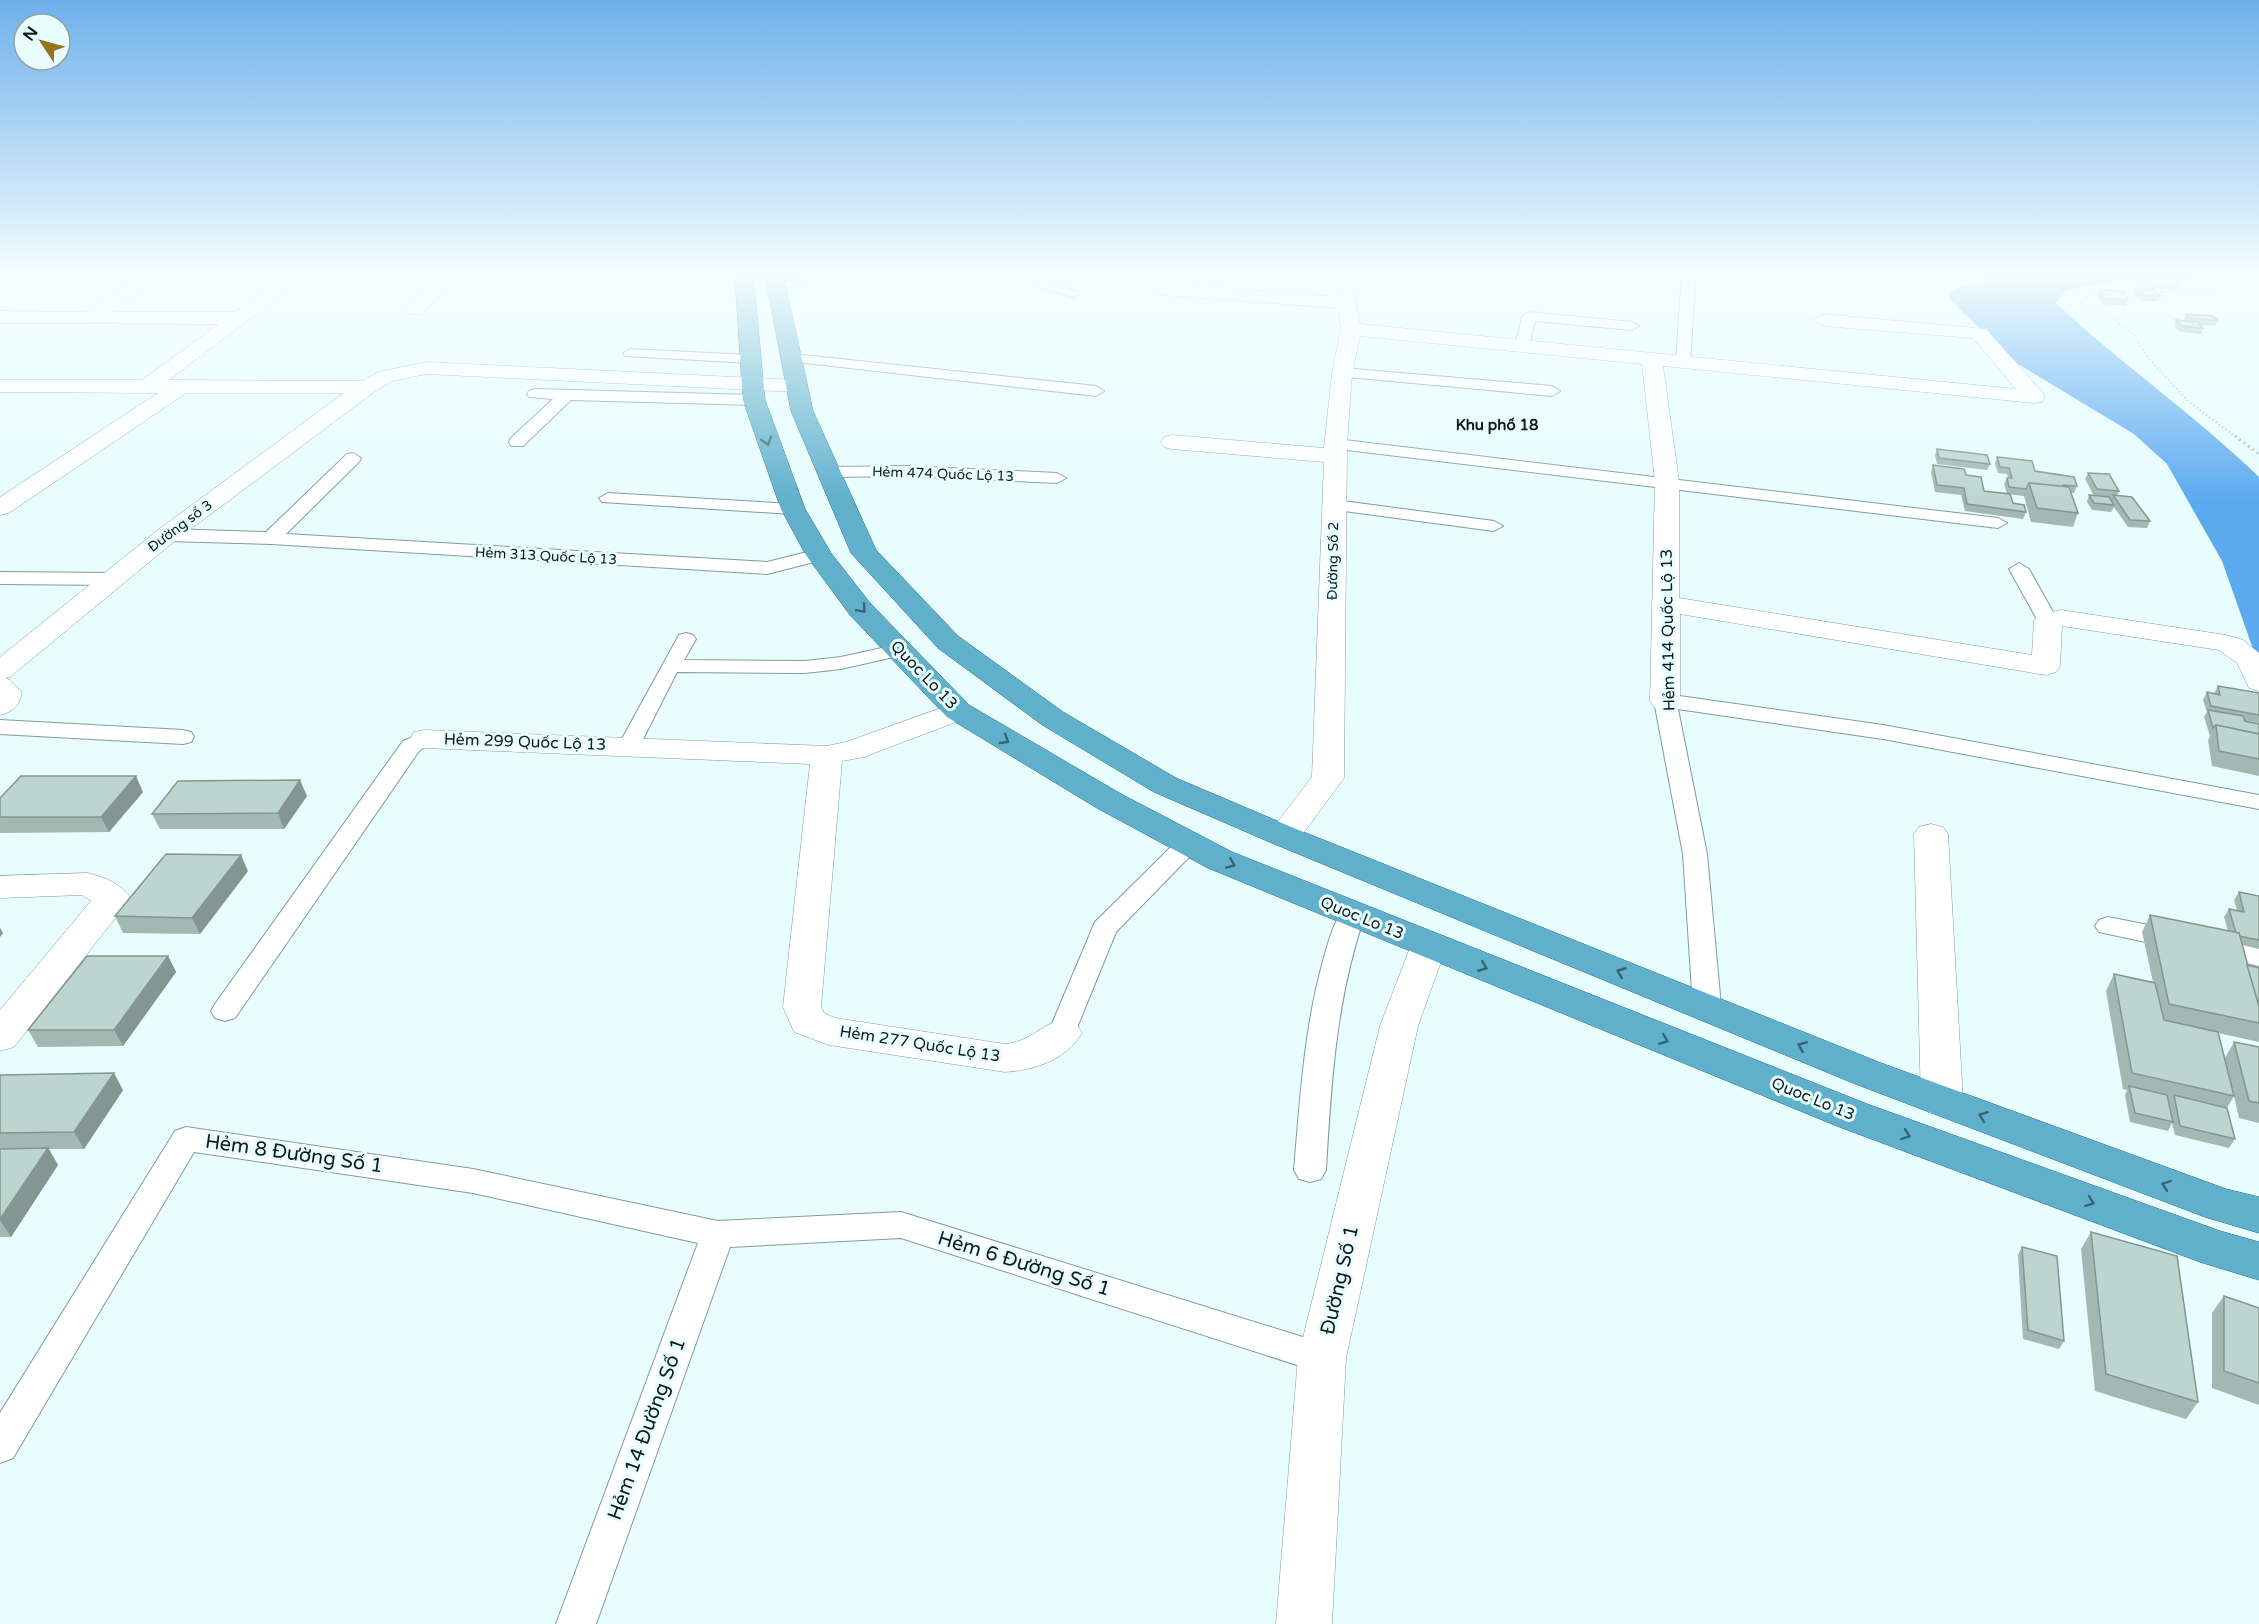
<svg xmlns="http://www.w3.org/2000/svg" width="2259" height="1624" font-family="'Varela Round',sans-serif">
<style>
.water{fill:#5baaf0}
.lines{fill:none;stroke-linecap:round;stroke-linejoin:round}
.service-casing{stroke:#829b9d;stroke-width:2}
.minor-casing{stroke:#829b9d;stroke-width:1}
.trunk-casing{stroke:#2a6f85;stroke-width:1}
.path-far1{stroke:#9fb1b2;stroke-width:2;stroke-dasharray:1 3;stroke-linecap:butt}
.path{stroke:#9fb1b2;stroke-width:3;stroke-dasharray:1.5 4;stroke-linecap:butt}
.service{fill:#fff;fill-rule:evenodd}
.minor{fill:#fff;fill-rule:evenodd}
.trunk{fill:#60b0cc;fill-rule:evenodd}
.wall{fill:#a2b8b2}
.shaded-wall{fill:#849691}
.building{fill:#bcd6cf;stroke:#849691;stroke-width:1.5}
.oneway{stroke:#386473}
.labels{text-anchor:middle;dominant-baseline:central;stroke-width:6;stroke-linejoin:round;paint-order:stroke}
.far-street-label{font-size:14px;fill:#0f191a;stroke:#e7fdfe}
.far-neighbourhood-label{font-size:15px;font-weight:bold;fill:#0f191a;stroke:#e7fdfe}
.street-label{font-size:16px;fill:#0f191a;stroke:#e7fdfe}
.near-street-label{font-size:20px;fill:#0f191a;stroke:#e7fdfe}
</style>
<rect width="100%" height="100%" fill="#e7fdfe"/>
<path class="water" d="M2002,273H2251L2253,275L2113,281L2067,290L2056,303C2121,364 2195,415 2259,477V666L2222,561L2167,464L2134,434L2018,364L1950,300L1951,291Z"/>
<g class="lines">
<g class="service-casing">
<g id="service">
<path d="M812,273H833L777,291L770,287Z"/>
<path d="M1024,273H1039L1053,283L1080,293L1073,297L1043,289Z"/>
<path d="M1682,273H1696L1690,362L1683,366L1676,362Z"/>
<path d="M1529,312L1632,322L1639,326L1632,330L1535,321L1529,346L1522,350L1517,349L1515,346L1522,316Z"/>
<path d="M630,349L750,355L757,359L750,363L625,356L623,353Z"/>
<path d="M793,354L1096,386L1104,391L1096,396L788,361L786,358Z"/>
<path d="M1342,368L1552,386L1560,391L1552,396L1337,376L1334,373L1337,370Z"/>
<path d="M535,389L754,395L762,400L754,405L571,400L523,446H511L509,442L511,438L553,399L529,397L527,394L529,391Z"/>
<path d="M1336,439L1998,518L2007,523L1998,528L1330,448L1328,444Z"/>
<path d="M353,453L361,458L359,462L286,534L767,562L819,549L828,555L826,559L767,574L271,544L167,541L158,535L167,529L266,532L347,454Z"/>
<path d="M908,466L1057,473L1066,478L1057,483L908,476L828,477L819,472L828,467Z"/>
<path d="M608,493L793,504L802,509L793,514L602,502L599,498Z"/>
<path d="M1335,500L1494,521L1503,526L1494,531L1329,509L1326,505Z"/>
<path d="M2019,563L2029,569L2058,621L2055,625H2041L2038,621L2009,569Z"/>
<path d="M0,572L114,573L124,579L114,585L0,584Z"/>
<path d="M686,633L693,635L696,639L684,660L805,661L841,657L900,644L907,646L910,650L907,654L841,669L805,673L677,672L637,751H621L618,746L679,635Z"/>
<path d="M1665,694L1883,725L2259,795V809L1883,739L1678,709L1707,854L1721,1006L1717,1013L1707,1016L1697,1013L1693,1006L1683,854L1654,701L1657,696Z"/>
<path d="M0,720L183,730L191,732L194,737L191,742L183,744L0,734Z"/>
<path d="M425,732L433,734L436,739L419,751L235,1018L225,1021L215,1018L211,1011L215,1004L403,741Z"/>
<path d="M1189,835L1198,838L1201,843L1198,848L1116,932L1072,1040L1062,1043L1052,1040L1048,1033L1095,922L1180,838Z"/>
<path d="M1352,906L1361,909L1365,915C1336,998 1331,1083 1326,1170L1321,1179L1310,1182L1299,1179L1294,1170C1300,1100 1304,1029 1323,961C1328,943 1333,924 1343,909Z"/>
<path d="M2108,917L2174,930L2183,933L2187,939L2183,945L2174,948L2099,932L2095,926L2099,920Z"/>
<path d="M2211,938L2259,948V966L2202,953L2198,947L2202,941Z"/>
<path d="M186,1127L473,1169L718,1221L901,1212L1322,1343L1334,1347L1339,1358L1334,1369L1322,1373L901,1238L730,1247L596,1624H556L698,1243L473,1193L194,1152L13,1458L0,1463V1413L175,1131Z"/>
</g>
</g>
<g class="minor-casing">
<g id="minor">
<path d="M0,273H23L0,286Z"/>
<path d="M144,273H165L112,312H235L290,273H310L169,380L362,381L379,372L426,362L796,380L803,382L807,386L803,390L796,392L426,374L392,381L374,392L176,540L10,677L5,678L10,680L22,692C19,706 13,712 0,715V657L158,530L344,393H186L9,513L0,515V497L158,393L0,392V380H142L219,324L0,323V311L86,312Z"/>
<path d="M443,273H462L422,314H408L405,310L408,306Z"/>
<path d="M1344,273H1362L1356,303L1360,324L2016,389L1973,338L1823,326L1813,320L1823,314L1986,329L2042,392L2045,397L2042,402L2034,403L1663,366L1679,481V598L2032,655L2034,621L2038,615L2061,610L2226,635L2243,640L2259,653V691L2249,688L2237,663L2219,650L2062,626L2060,666L2056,672L2046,675L1680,614V701L1676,707L1665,710L1654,707L1650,701L1655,481L1642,364L1360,336L1352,373L1347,444L1344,778L1296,843L1284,846L1272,843L1267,836L1312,777L1324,462L1172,449L1164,447L1161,442L1164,437L1172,435L1324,448L1332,373L1341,329L1338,308L1161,295L1152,289L1161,283L1339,297Z"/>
<path d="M1429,273L1520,275L1523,279L1514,284L1438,278Z"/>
<path d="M958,702L969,705L973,711L969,717L864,757L842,761L821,1007L824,1013L835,1018L1005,1044C1038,1041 1044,1014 1076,1023L1082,1033C1066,1060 1035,1070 1005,1072L829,1045L794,1032L783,1007L810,764L425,748L414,746L410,739L414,732L425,730L827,746L846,742Z"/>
<path d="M1931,824L1943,827L1948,834L1963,1101L1956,1112L1942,1116L1928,1112L1921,1101L1914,834L1919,827Z"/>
<path d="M88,873C104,877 122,884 131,898L14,1047L0,1051V1010L91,901L82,895L0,898V876Z"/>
<path d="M1429,933L1442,936L1447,945L1418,1026L1346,1358L1332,1624H1276L1298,1358L1380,1026L1411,945L1416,936Z"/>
</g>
</g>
<g class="trunk-casing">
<g id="trunk">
<path d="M735,273H753L765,400L805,509L831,553L870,603L969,705L1121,794L1232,852L1867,1104L2220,1231L2259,1242V1280L2200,1262L1837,1126L1208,868L1097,808L947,717L850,615L806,555L781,509L743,400Z"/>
<path d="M765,273H783L813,411L876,550L958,636L1063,712L1176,778L1296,829L1881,1063L2226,1189L2259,1197V1233L2205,1217L1853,1083L1272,843L1154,792L1041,724L938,648L851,553L791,411Z"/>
</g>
</g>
<g class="path-far1">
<path d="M2119,292H2139"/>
<path d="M2152,292L2230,288L2259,283"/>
<path d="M2103,293L2091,294L2081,302L2111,317L2132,333L2151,361L2188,401L2237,438"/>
</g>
<path class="path" d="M2235,436L2259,454"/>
<use href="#service" class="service"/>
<use href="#minor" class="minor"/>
<use href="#trunk" class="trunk"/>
</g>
<g class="wall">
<path d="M2142,276L2182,283L2180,289H2148L2140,282Z"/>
<path d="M2099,289L2128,300L2126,306L2102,304L2097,295Z"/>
<path d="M2136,289L2161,296L2158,301H2142L2134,295Z"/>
<path d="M2186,314L2217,320L2215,326L2201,325L2203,328L2201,334L2180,332L2174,326L2176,320L2185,321L2184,320Z"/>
<path d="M1937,449L1990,464L1987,470L1937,464L1935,455Z"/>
<path d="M1997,457L2077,486L2074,493H2071L2078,513L2073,527L2031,522L2024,496L2007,494L2004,484L2007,478H2008L2007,474L1998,473L1995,464Z"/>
<path d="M1933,465L1984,491L2013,503L2026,512L2023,519L1965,511L1961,495L1935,492L1931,472Z"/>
<path d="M2088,473L2119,491L2117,496L2150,521L2147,528L2128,527L2114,507L2111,512L2092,510L2087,502L2089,495L2094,496L2085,479Z"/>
<path d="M2218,686L2259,693V723L2245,720L2259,724V776L2212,766L2208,740L2210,736L2204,717L2207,712L2203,700L2207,692L2214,694Z"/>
<path d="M143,792L109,832L0,833V798Z"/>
<path d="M307,796L284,829H160L152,814Z"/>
<path d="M248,871L200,934L123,933L115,916Z"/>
<path d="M2239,892L2259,896V949L2242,945L2247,965L2259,968V1042L2218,1033L2225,1058L2234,1042L2259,1047V1123L2239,1118L2234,1096L2227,1108L2235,1139L2229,1148L2175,1135L2172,1123L2168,1131L2130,1122L2125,1095L2127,1090L2123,1089L2106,991L2114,974L2153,982L2142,932L2150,915L2228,931L2224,917L2229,909L2237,910L2234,900Z"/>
<path d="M168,956L176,972L123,1046L38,1047L28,1030Z"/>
<path d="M0,1075L123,1090L84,1149H49L58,1165L11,1237H0Z"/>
<path d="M2091,1232L2198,1402L2186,1419L2095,1391L2081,1249Z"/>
<path d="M2022,1247L2064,1341L2059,1349L2023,1339L2018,1255Z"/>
<path d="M2224,1296L2259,1308V1405L2212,1388V1313Z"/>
</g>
<g class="shaded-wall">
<path d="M136,776L143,792L109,832L101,817Z"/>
<path d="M300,780L307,796L284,829L278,813Z"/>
<path d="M241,855L248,871L200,934L192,918Z"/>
<path d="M0,928L3,933L0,937Z"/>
<path d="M168,956L176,972L123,1046L114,1030Z"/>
<path d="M114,1073L123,1090L84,1149L74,1132Z"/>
<path d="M48,1148L58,1165L11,1237L0,1220Z"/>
</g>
<g class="building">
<path d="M2142,276L2174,278L2182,283H2150Z"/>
<path d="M2099,289L2124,291L2128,300L2104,298Z"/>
<path d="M2136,289L2153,290L2161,296H2144Z"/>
<path d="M2186,314L2213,316L2217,320L2190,319Z"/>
<path d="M2176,320L2198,322L2203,328L2182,326Z"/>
<path d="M1937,449L1987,455L1990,464L1939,458Z"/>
<path d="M1997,457L2032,461L2035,471L2074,477L2077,486L2063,485L2064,487L2029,483L2026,489L2009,487L2007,478H2012L2009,468L2000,467Z"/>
<path d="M1933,465L1964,469L1966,475L1981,477L1984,491L2010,494L2013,503L2024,505L2026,512L1967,504L1964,488L1937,485Z"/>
<path d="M2088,473L2109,474L2119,491L2097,489Z"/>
<path d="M2029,483L2069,487L2078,513L2037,508Z"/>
<path d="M2089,495L2109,497L2114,505L2094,503Z"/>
<path d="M2113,495L2132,497L2150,521L2130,520Z"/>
<path d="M2218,686L2259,693V715L2211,706L2207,692L2220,695Z"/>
<path d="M2208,710L2243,716L2245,721L2259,724V734L2216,725L2213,728Z"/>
<path d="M2216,725L2259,734V759L2219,751Z"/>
<path d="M21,776H136L101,817H0V798Z"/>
<path d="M300,780L278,813L152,814L178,781Z"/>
<path d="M166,854L241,855L192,918L115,916Z"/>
<path d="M2239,892L2259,896V940L2239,936V933H2236L2229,909L2244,912Z"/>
<path d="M2150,915L2239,933L2259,1006V1023L2169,1004Z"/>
<path d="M87,956H168L114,1030H28Z"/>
<path d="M2247,965L2259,968V1006Z"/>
<path d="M2114,974L2155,983L2164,1020L2218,1032L2234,1096L2132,1073Z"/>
<path d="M2234,1042L2259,1047V1103L2249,1101Z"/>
<path d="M114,1073L74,1132L0,1133V1075Z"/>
<path d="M2129,1086L2167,1095L2173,1122L2135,1113Z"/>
<path d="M2174,1095L2227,1108L2235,1139L2180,1126Z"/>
<path d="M48,1148L0,1219V1149Z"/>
<path d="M2091,1232L2177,1256L2198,1402L2106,1374Z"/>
<path d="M2022,1247L2057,1256L2064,1341L2028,1330Z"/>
<path d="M2224,1296L2259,1308V1383L2224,1371Z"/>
</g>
<defs><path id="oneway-chevron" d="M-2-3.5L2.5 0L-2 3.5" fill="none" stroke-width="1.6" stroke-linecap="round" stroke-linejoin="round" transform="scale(1.5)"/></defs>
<g class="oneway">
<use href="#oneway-chevron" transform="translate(767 441) rotate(72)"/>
<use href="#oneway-chevron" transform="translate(862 609) rotate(49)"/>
<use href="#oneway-chevron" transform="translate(1005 740) rotate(31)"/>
<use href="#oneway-chevron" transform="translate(1231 864) rotate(23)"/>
<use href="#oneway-chevron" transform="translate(1483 967) rotate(22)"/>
<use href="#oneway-chevron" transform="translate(1621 972) rotate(-158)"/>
<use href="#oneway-chevron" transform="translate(1664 1040) rotate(22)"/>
<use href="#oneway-chevron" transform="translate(1802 1046) rotate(-157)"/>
<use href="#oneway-chevron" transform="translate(1983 1116) rotate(-159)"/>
<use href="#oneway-chevron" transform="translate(1906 1135) rotate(20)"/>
<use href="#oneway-chevron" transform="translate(2166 1185) rotate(-159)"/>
<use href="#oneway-chevron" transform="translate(2090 1202) rotate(20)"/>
</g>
<linearGradient id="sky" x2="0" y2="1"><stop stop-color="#6fb0eb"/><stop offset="0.55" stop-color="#f4feff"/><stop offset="1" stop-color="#f4feff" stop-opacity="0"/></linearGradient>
<rect width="2259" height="500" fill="url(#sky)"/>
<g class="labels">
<g class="far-street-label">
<text transform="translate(943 474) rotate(2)">Hẻm 474 Quốc Lộ 13</text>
<text transform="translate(180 526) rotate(-37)">Đường sổ 3</text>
<text transform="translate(546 556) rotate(3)">Hẻm 313 Quốc Lộ 13</text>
<text transform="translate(1333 561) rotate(-89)">Đường Số 2</text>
</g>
<g class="far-neighbourhood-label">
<text x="1497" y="425">Khu phố 18</text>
</g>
<g class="street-label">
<text transform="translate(1668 630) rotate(-91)">Hẻm 414 Quốc Lộ 13</text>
<text transform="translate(924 675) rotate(46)">Quoc Lo 13</text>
<text transform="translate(525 742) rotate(2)">Hẻm 299 Quốc Lộ 13</text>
<text transform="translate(1362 918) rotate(22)">Quoc Lo 13</text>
<text transform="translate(920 1044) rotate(9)">Hẻm 277 Quốc Lộ 13</text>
<text transform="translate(1813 1099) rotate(22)">Quoc Lo 13</text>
</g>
<g class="near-street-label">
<text transform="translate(294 1154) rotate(8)">Hẻm 8 Đường Số 1</text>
<text transform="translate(1024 1264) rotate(17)">Hẻm 6 Đường Số 1</text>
<text transform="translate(1340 1280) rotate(-77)">Đường Số 1</text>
<text transform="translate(647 1429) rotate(-70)">Hẻm 14 Đường Số 1</text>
</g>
</g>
<g transform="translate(42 42) rotate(306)"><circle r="28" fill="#e7fdfe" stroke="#91a2a3" stroke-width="1.5"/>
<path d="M0-4.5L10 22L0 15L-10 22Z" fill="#94751d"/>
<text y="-9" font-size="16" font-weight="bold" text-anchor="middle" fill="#0f191a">N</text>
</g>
</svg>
